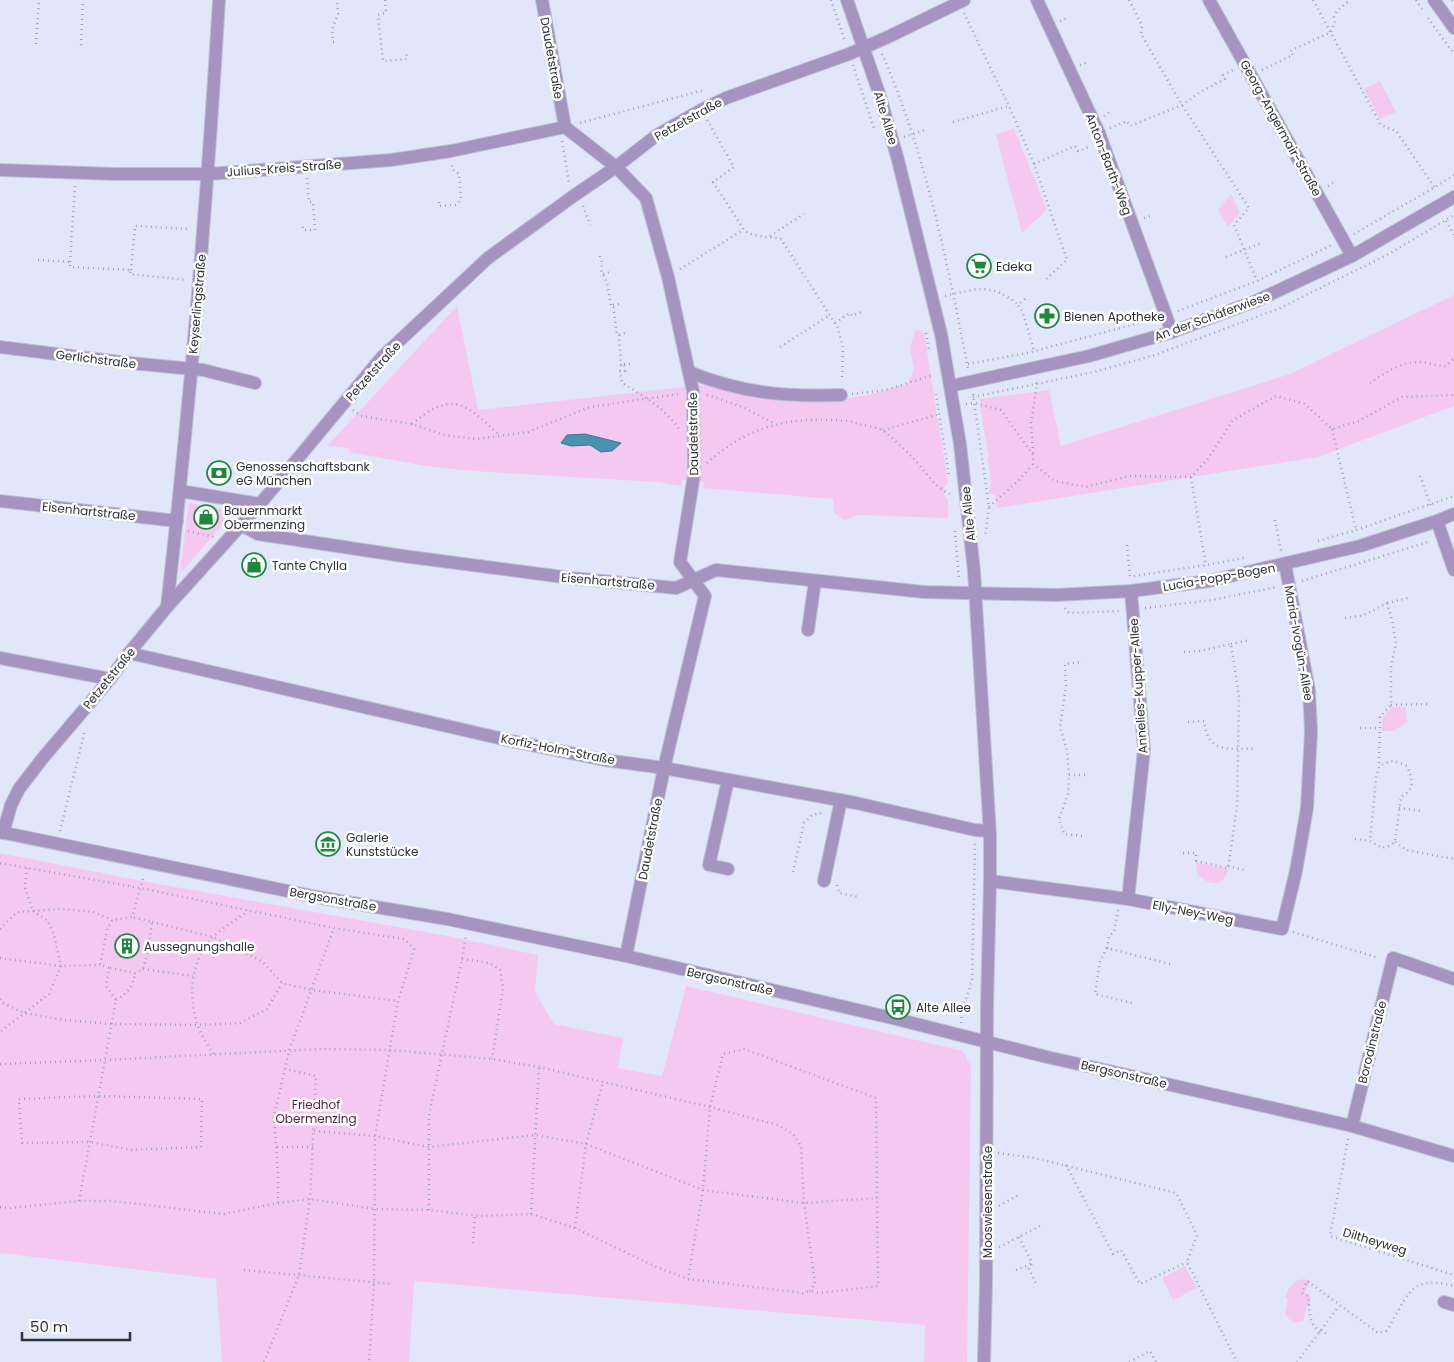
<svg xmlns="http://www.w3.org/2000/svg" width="1454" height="1362" font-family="Poppins,sans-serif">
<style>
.green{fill:#f5c8f2}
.water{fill:#4993b0;stroke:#41758c}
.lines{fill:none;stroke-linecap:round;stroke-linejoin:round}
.minor-casing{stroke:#bdc1d4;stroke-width:14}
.path{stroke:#9da1b2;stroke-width:2.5;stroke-dasharray:1 4;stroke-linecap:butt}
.minor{stroke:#a594c0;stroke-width:12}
.labels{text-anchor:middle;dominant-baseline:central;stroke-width:5;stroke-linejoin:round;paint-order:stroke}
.street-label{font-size:12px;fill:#2d2f39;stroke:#fff}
.poi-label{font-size:12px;fill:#2d2f39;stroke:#fff;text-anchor:start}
.park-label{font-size:12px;fill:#541953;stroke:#fff}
</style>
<rect width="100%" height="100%" fill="#e1e6fb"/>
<g class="green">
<path d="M1380,81L1396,112L1380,119L1364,89Z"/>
<path d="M1014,128L1047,210L1022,233L996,135Z"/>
<path d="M1231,194L1240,213L1228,227L1218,210Z"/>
<path d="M1454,295V406L1318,457L997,508L995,495L989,493C992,484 991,470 987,459L989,458L983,425L980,399L1049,390L1061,446L1290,374Z"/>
<path d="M457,306L478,410L701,385L751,395L844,399L872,394L908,384L914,369L910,348L915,330L924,332L936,408V417L938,419L948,483L944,487L945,497L948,499V518L859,515L844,520L834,513L833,499L703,488V482L682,480L681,486L657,482L472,471L426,466L349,452L348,448L327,446Z"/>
<path d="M189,503L234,511L180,574Z"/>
<path d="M1392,707H1406L1407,722L1394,731H1382V719Z"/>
<path d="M0,853L142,881L448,936L538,955L535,992L554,1024L623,1038L618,1068L662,1076L686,986L963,1051L971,1067L967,1362H924L925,1325L414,1281L409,1362H222L216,1279L0,1253Z"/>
<path d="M1196,862L1228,869C1224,889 1208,885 1197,874Z"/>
<path d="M1185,1266L1197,1288L1173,1300L1162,1278Z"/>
<path d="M1304,1279L1311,1281L1305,1292L1310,1295V1305L1306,1306V1312L1303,1321L1296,1323L1289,1319L1285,1313L1288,1300L1285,1297C1289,1287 1293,1280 1304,1279Z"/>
</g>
<path class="water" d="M585,434L621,443L612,451L601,452L590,445L571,446L561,443L567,435Z"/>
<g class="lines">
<g class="minor-casing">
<g id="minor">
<path d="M542,0L565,127L616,167L646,198L668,277L693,391L694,475L680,562L705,596L664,768L626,956"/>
<path d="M847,0L879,93L898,160L941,334L960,444L974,571L990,835V881L987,1006L986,1283L984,1362"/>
<path d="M1037,0L1099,133L1172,332"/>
<path d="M1209,0L1352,256"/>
<path d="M1434,0L1454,28"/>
<path d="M0,170L115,174H209L391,160L451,151L565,127"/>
<path d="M0,347L120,362L203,370L255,383"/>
<path d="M689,372C741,393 785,397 841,395"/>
<path d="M951,386L1089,356L1172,332L1256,301L1352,256L1454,197"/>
<path d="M180,491L260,504"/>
<path d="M0,501L177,521"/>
<path d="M1437,521L1454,570"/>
<path d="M241,525L258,534L403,556L571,578L676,588L716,570L924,592L1056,595L1131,591L1209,581L1360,546L1437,521L1454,514"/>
<path d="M167,607C190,405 207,203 219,0"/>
<path d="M808,630L815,581"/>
<path d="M129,653L512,741L605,760L664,768L856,803L975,830L989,831"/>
<path d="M0,658L110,679"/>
<path d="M0,832L317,897L447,919L626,956L892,1018L1047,1057L1352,1126L1454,1156"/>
<path d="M3,833L11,805L19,789L42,759L110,679L129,653L167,607L260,504L382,357L488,258L572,197L616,167L657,135L701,110L726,98L849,54L888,37L964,0"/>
<path d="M728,869L709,865L728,780"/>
<path d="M824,881L841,800"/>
<path d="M990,881L1128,899L1282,929L1296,871L1307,808L1311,731L1309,690L1285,564"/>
<path d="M1128,899L1144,750L1131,591"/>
<path d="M1352,1126L1393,958L1454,979"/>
<path d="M1444,1302L1454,1305"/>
</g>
</g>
<g class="path">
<path d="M385,0L386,13L378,15L383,61L407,59L406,52"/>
<path d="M831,0L845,41"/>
<path d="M1129,0L1142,25L1141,34L1182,105L1249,208L1234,225L1257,281"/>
<path d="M1313,0L1381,125L1396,131L1435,188"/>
<path d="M1416,0L1422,9"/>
<path d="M1452,0L1454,2"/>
<path d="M964,13L1009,106L1034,164L1067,260L1045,280"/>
<path d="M1428,18L1454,54"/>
<path d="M1060,21L1067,18"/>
<path d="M334,42H333L332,29L338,14L337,0"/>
<path d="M36,44L39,0"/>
<path d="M81,45L83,0"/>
<path d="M882,54C925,151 948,265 968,369"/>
<path d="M853,65L875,131"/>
<path d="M1080,65L1088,62"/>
<path d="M1262,70L1293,55L1290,51L1331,32L1335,21L1334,17L1337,11L1350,0"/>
<path d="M1104,116L1110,112"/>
<path d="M707,120L734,167L713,182L744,230C754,238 769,236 781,239L838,328L843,348L842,381"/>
<path d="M953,122L1009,106"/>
<path d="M580,123L700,91L705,92"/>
<path d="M1110,128L1127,121L1130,126L1182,105L1200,92L1225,79L1223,75L1233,70"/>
<path d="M904,137L925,130"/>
<path d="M562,141L569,183"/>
<path d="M1034,164L1075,146L1078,151L1091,146"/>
<path d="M1328,186L1335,181"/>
<path d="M439,202V206L456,205L461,199L459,174L452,169V165"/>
<path d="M583,206L590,225"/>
<path d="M1144,218L1151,216"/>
<path d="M1446,221L1454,235"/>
<path d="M303,227V230H315L313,202H309L307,178"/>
<path d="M1354,234L1435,187L1454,175"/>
<path d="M770,236L804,214"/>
<path d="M600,256L602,263L601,270L607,283L611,305H613L617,335H619L621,365L624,364L625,371H620L622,383C647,398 663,407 680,430"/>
<path d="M1226,257L1261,243"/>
<path d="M38,260L70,262V267L131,270L130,274L187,280"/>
<path d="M70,262L75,186"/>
<path d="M680,269L743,230"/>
<path d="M131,270L135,226L190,229"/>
<path d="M603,274L610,272"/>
<path d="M945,296C975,289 992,282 1018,305"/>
<path d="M1025,299L1018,305L1023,313L1034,351"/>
<path d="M613,305L619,304"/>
<path d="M1178,311L1257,281L1332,245"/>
<path d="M835,323L850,313L852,316L863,311"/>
<path d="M926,333L929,350"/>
<path d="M619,335L625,333"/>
<path d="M780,347L830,315"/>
<path d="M624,364H630"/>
<path d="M968,364L1027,353L1154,319"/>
<path d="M1370,383C1387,371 1405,359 1427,363C1434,364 1440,367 1446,366L1454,358"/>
<path d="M852,394L886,390L933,375"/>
<path d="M936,394L949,476"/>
<path d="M973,394L989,507L985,537"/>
<path d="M707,395L743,407L775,424"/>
<path d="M973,397L1094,372L1155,355L1280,308L1387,255L1454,215"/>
<path d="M966,404L974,403L1001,410L1033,455V464L1055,481L1086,487L1129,476L1191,477L1207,460L1233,420L1276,396L1305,404L1332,429L1359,421L1402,397L1454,395"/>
<path d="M353,410L361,416L412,424L444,435L476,439L528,432L590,407L679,394"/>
<path d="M412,424C453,389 466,404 500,436"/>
<path d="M1332,429L1356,530"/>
<path d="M883,430L940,414"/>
<path d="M1033,453L1031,423L1037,385L1035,379"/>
<path d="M707,463C741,432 779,418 825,420C837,420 848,420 859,424C867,426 878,427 885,432C894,439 904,449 913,458C924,469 935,489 951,494"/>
<path d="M1420,476L1431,506"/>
<path d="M1191,477L1206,566"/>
<path d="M989,507L1019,480L1032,465"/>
<path d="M1275,520L1281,551"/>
<path d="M188,531L214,537"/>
<path d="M955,531L959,580"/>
<path d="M1318,541L1356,530L1454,496"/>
<path d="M1127,545L1130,577"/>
<path d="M1134,576L1206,565L1244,558"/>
<path d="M1302,581L1431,541"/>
<path d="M1387,603L1408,598"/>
<path d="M1065,608L1069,613L1119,611"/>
<path d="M1145,608L1212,600L1277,587"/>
<path d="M1345,618L1364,615L1387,603L1392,620L1396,644L1391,666V705L1380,717L1379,767L1376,778L1370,841L1382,848L1389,846L1395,842L1401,797C1415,789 1413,780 1407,766C1395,760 1390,759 1379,767"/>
<path d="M1231,644L1250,640"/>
<path d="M1184,652L1200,651L1231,644L1239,697L1237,807L1228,869"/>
<path d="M1391,705L1428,704"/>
<path d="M1188,722L1204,721C1208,754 1228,748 1255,749"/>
<path d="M1360,728H1380"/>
<path d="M1069,775H1086"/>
<path d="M1399,808L1422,811"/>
<path d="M60,831L85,730"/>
<path d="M1082,836L1064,834L1059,819L1068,794L1069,775L1067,751L1060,727L1066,686L1065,664L1083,662"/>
<path d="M1355,839L1370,841"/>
<path d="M1395,842L1406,850L1454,859"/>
<path d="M1183,853H1196V861"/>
<path d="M1196,861L1228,868"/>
<path d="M0,863L140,888L334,928L404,939L414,949L398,1001L375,1136L374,1283L369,1362"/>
<path d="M1228,866L1244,870"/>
<path d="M27,868L25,888L33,911L60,909L94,912L112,920"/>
<path d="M793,872L804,823L812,815L822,813L823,811"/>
<path d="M837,885L839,893L859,897"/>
<path d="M1118,910L1114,932L1109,936L1107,948L1170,964"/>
<path d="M152,922L213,937L263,962L282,983L312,990L398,1001"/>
<path d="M0,929L17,912L33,911L48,921L54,935L61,966L49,994L0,1032"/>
<path d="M1293,932L1379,958"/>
<path d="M1107,948L1100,961L1095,994L1132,1003"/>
<path d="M0,958L61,966L100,965"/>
<path d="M462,959L490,963L500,970L503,988L492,1059"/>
<path d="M110,968L135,973L143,969L149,947L152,922L132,917"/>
<path d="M143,969L193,976"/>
<path d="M0,999L3,1003L24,1013L64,1020L112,1024L197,1025L240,1023L267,1009L282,983"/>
<path d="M116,1000C128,993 133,987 135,973"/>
<path d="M961,1023L962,1011L972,981L975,842"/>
<path d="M213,1054C208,1045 200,1034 197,1023C188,994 191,958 214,936C224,927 237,919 248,911"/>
<path d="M0,1064L105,1060L320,1049L390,1050L492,1059L539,1067L710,1107L778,1125L793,1134L801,1146L804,1203L815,1284L810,1291"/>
<path d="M99,1096L202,1099L201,1147L132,1150L90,1142L22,1143L19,1099Z"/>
<path d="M314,1131L375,1136L429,1147L535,1135L586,1144L703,1190L804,1203L877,1198"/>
<path d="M1348,1139L1330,1236L1454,1275"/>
<path d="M277,1147H313"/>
<path d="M998,1153L1035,1158L1176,1193L1197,1235L1187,1262L1237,1362"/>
<path d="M1066,1165L1113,1254L1121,1250L1140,1284L1187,1262"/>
<path d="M79,1201L116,1000L106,986L109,968L100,965L107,930L112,920L132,917L144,875"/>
<path d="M278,1203V1176L274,1116L289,1051L334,928"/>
<path d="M999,1206L1020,1194"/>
<path d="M0,1207L10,1208L79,1201H111L224,1214L278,1203L310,1199L375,1209L429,1210L480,1216L531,1214L575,1228L654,1266L688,1279L803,1293L810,1291L820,1293L878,1286L876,1098L744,1049L723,1054L710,1107L703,1190L688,1279"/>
<path d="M429,1210V1115L462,959L466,935"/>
<path d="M531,1214L539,1067"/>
<path d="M575,1228L586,1144L603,1082"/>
<path d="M1019,1237L1032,1263L1029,1269L1037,1285"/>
<path d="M473,1243L475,1215"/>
<path d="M999,1247L1042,1225"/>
<path d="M244,1270L391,1284"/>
<path d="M1016,1270L1031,1264"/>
<path d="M1321,1330L1329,1336"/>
<path d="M1320,1332C1308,1323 1310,1311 1308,1296L1302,1293L1307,1281L1378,1333L1386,1331C1408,1300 1406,1273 1454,1286"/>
<path d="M264,1362L299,1275L310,1199L316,1076L285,1069"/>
<path d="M1129,1362L1150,1351L1156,1362"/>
<path d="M1297,1362L1339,1306"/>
</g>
<use href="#minor" class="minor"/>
</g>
<defs>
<g id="supermarket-ring" transform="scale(1.25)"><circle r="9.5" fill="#fff" stroke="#1e883e" stroke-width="1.5"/><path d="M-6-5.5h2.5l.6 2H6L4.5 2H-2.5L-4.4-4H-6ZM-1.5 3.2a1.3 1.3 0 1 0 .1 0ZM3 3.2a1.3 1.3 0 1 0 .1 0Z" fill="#1e883e"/></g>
<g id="pharmacy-ring" transform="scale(1.25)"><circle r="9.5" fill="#fff" stroke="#1e883e" stroke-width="1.5"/><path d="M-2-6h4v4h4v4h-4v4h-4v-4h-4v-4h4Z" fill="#1e883e"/></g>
<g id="bank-ring" transform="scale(1.25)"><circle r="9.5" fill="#fff" stroke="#1e883e" stroke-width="1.5"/><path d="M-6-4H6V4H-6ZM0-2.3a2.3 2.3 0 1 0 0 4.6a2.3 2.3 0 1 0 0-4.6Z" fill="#1e883e"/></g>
<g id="shop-ring" transform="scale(1.25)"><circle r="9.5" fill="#fff" stroke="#1e883e" stroke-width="1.5"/><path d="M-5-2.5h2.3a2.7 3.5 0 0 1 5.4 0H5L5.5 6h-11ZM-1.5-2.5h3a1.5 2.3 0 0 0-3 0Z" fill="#1e883e"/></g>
<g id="museum-ring" transform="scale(1.25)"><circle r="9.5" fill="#fff" stroke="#1e883e" stroke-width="1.5"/><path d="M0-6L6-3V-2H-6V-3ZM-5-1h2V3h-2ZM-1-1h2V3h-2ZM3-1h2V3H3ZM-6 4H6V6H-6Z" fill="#1e883e"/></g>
<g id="building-ring" transform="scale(1.25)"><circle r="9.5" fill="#fff" stroke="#1e883e" stroke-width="1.5"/><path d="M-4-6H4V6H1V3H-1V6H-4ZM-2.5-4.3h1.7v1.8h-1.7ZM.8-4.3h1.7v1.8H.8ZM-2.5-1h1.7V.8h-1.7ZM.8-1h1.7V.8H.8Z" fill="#1e883e"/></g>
<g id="bus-ring" transform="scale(1.25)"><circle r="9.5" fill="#fff" stroke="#1e883e" stroke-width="1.5"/><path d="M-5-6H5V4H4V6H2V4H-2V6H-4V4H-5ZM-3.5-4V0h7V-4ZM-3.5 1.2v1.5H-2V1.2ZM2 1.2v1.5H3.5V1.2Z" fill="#1e883e"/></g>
</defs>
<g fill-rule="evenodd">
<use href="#supermarket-ring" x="979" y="266"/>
<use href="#pharmacy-ring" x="1047" y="316"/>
<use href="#bank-ring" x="219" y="473"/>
<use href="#shop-ring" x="206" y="517"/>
<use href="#shop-ring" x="254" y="565"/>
<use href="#museum-ring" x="328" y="844"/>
<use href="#building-ring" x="127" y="946"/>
<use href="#bus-ring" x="898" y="1007"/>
</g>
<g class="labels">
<g class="street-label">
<text transform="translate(552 58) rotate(80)">Daudetstraße</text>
<text transform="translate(886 118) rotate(73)">Alte Allee</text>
<text transform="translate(688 119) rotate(-29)">Petzetstraße</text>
<text transform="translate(1281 128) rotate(61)">Georg-Angermair-Straße</text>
<text transform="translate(1109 164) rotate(69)">Anton-Barth-Weg</text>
<text transform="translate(284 168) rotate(-4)">Julius-Kreis-Straße</text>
<text transform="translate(197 304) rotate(-85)">Keyserlingstraße</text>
<text transform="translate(1212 316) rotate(-20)">An der Schäferwiese</text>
<text transform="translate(96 359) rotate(7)">Gerlichstraße</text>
<text transform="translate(373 371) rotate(-48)">Petzetstraße</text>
<text transform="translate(693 434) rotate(-91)">Daudetstraße</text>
<text transform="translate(89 511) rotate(6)">Eisenhartstraße</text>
<text transform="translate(968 514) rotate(-96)">Alte Allee</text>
<text transform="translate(1219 577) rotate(-10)">Lucia-Popp-Bogen</text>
<text transform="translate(608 581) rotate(5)">Eisenhartstraße</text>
<text transform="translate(1299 643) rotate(80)">Maria-Ivogün-Allee</text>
<text transform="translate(109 678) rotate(-51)">Petzetstraße</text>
<text transform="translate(1138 686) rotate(-94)">Annelies-Kupper-Allee</text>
<text transform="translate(558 749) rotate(11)">Korfiz-Holm-Straße</text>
<text transform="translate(650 839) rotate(-79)">Daudetstraße</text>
<text transform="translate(333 899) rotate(10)">Bergsonstraße</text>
<text transform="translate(1193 912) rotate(11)">Elly-Ney-Weg</text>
<text transform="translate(730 981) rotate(13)">Bergsonstraße</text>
<text transform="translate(1372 1042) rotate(-76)">Borodinstraße</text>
<text transform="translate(1124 1074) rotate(13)">Bergsonstraße</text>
<text transform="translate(987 1202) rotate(-90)">Mooswiesenstraße</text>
<text transform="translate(1375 1241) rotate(17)">Diltheyweg</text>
</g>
<g class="poi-label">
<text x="996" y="266">Edeka</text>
<text x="1064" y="316">Bienen Apotheke</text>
<text x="236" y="466">Genossenschaftsbank<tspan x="236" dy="14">eG München</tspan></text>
<text x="224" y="510">Bauernmarkt<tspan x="224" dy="14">Obermenzing</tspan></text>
<text x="272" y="565">Tante Chylla</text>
<text x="346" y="837">Galerie<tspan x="346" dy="14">Kunststücke</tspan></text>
<text x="144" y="946">Aussegnungshalle</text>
<text x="916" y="1007">Alte Allee</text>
</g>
<g class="park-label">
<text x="316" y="1104">Friedhof<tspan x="316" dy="14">Obermenzing</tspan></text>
</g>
</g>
<path d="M22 1332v8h108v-8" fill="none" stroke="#2d2f39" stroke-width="2.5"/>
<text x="30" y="1332" font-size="15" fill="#2d2f39" stroke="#ffffff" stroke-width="4" paint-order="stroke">50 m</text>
</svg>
